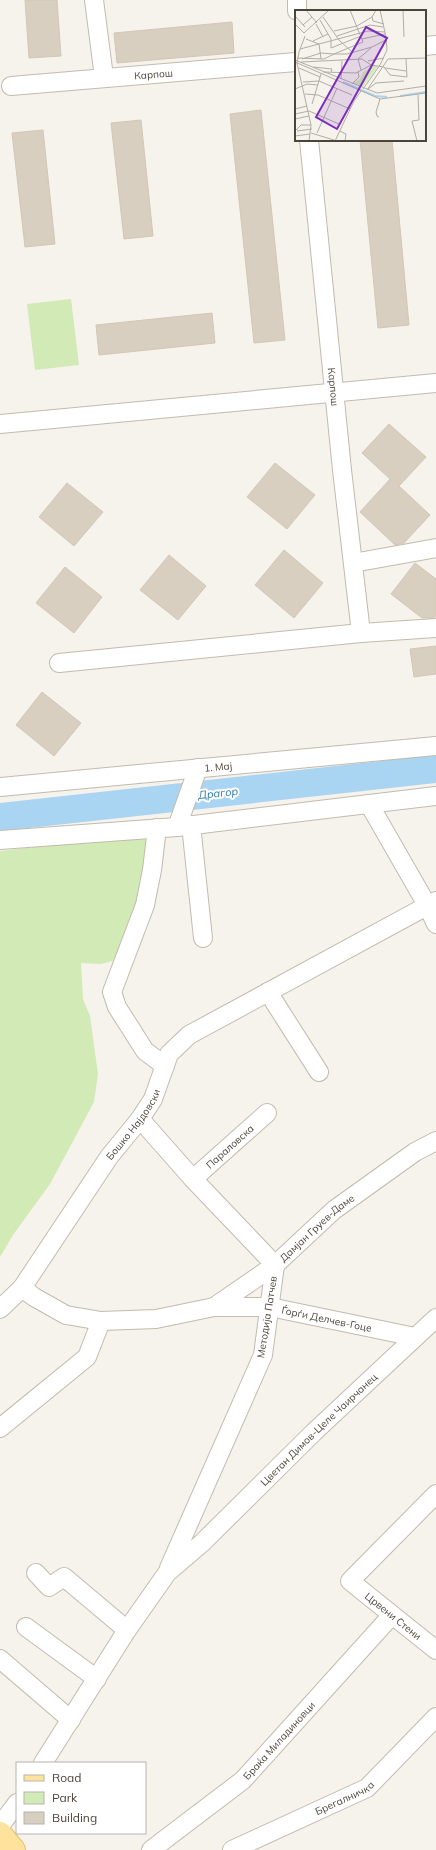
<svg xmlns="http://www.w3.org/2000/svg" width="436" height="1850" font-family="Mulish,sans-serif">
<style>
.green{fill:#d2eab5}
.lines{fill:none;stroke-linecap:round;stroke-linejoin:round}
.river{stroke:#a9d4f2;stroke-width:28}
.building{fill:#d8cfc1;stroke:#d3c7b4}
.minor-casing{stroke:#c2bbae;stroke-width:20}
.major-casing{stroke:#e6c16a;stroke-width:24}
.minor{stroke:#fff;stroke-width:18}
.major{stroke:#ffe39c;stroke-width:22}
.labels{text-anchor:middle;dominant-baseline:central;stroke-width:4;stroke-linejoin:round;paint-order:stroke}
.street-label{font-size:10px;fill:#4b4439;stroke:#fff}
.water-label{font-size:11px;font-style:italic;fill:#2e7ab2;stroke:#fff}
.inset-river{fill:none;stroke:#a9d4f2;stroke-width:2}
.inset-road{fill:none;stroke:#b2ada4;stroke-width:1}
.view{fill:#7b2cbf;fill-opacity:0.15;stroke:#7b2cbf;stroke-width:2}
.inset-edge{fill:none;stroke:#4b4439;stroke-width:2}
</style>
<rect width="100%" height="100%" fill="#f6f3ec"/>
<g class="green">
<path d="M71,299L79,365L35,370L27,304Z"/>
<path d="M144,836L149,846L137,908L116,960L101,964L81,963L83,999L90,1016L98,1074L94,1102L50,1184L13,1235L0,1257V851L102,839Z"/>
</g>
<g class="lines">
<path class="river" d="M0,817L436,769"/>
</g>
<g class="building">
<path d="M25,0H57L61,56L29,58Z"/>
<path d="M232,22L234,53L117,63L114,33Z"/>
<path d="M261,110L285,340L254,343L230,114Z"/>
<path d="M141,120L153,236L124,239L111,123Z"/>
<path d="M43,130L55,244L25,247L12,133Z"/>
<path d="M360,140H392L409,325L378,328Z"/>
<path d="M212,313L215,343L99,355L96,325Z"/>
<path d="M389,424L426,457L399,486L430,515L404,543L395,545L360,512L390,479L362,453Z"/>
<path d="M275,463L315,495L287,529L247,497Z"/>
<path d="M67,483L103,512L74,546L39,517Z"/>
<path d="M284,550L323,583L294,618L255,585Z"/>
<path d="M169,555L206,586L178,620L140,590Z"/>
<path d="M415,563L436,579V616L434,618H422L391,594Z"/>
<path d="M65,567L102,597L74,633L36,603Z"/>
<path d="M436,646V674L414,677L410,649Z"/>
<path d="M42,692L81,723L54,756L16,725Z"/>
</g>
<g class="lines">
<g class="minor-casing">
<g id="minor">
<path d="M94,0L104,77"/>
<path d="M297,0V11"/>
<path d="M425,46L436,45"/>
<path id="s1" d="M11,86L296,62"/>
<path id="s2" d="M309,140L342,470L361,633"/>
<path d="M0,424L436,383"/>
<path d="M353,563L436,548"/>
<path d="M59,663L361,633L436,628"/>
<path id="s3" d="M0,787L436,746"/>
<path d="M369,804L427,905L436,924"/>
<path d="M191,825L203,938"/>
<path d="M177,827L198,768"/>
<path d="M157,828L152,870L145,905L112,992L117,1007L145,1051L165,1066"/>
<path d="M0,840L177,827L436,796"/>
<path d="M268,992L319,1072"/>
<path d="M140,1119L193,1179L275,1265L263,1355L169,1568"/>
<path id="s4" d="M193,1179L267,1113"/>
<path id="s5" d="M22,1288L109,1157L140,1119L153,1099L169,1054L189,1035L436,901"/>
<path id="s6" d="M214,1307H270L415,1337"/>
<path id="s7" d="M0,1309L22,1288L34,1297L66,1315L101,1321L156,1319L214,1307L275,1265L334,1210L415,1152L436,1141"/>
<path d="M0,1428L87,1357L101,1321"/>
<path id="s8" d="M436,1494L350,1581L436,1650"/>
<path d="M36,1573L49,1587L64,1577L127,1630"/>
<path d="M26,1627L97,1679"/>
<path d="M0,1659L71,1720"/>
<path id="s9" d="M43,1763L127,1630L167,1573L202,1543L314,1432L436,1318"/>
<path d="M0,1826L17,1803"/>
<path id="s10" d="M151,1850L243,1780L392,1615"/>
<path id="s11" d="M232,1850L367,1788L436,1717"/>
</g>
</g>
<g class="major-casing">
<path id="major" d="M0,1833L14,1850"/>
</g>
<use href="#minor" class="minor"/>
<use href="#major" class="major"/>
</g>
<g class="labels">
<g class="street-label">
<text stroke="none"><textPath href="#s1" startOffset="143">Карпош</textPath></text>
<text stroke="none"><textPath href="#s2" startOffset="248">Карпош</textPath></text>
<text stroke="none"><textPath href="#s3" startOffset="219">1. Мај</textPath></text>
<text stroke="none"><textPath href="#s5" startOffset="198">Бошко Најдовски</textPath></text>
<text stroke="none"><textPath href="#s4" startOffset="49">Параловска</textPath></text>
<text stroke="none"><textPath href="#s7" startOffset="362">Дамјан Груев-Даме</textPath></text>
<text transform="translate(267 1317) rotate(-81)">Методија Патчев</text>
<text stroke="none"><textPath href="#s6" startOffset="114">Ѓорѓи Делчев-Гоце</textPath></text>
<text stroke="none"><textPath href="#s9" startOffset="436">Цветан Димов-Целе Чаирчанец</textPath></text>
<text stroke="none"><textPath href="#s8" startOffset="178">Црвени Стени</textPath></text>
<text stroke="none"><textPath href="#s10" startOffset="169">Браќа Миладиновци</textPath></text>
<text stroke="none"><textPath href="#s11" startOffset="124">Брегалничка</textPath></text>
</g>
<g class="water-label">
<text transform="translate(218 793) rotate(-6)">Драгор</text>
</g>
</g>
<g transform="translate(295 10)">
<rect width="131" height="131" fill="#f6f3ec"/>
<path d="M78,56H83L68,77L58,73L65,69L68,62Z" fill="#d2eab5"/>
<path class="inset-river" d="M48,72L80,86L92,87M105,86L131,82"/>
<path class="inset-road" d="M11,0L22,13M108,0L109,27M0,6L10,17M28,7L44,30L57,42M77,7L78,11L89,14M25,10L36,29V38L66,26M0,14L9,23L34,0M21,14L28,27M8,15L17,7M39,21L62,16L77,7L81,0M10,26L4,42L2,53L16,115L14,131M42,26L75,15L88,17M11,29L24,34L26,49M67,29L90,24M18,31L33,24M5,39L73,21L90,22M2,48L29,49L39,44H52L77,37L91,30M7,49L26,43L39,44L68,32L55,0M0,50L82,83L131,76M73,51L89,48M0,52L85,89L131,83M6,52L67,49L76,55L89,57L95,65L112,67L111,49M18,57L37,59L36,62M4,58L25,67M90,58L111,61M66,60L63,49L76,38M28,62L61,63L76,55M46,69L47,51M8,72L24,71L57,85M57,74L64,67L63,62M0,79L12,74L23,75M68,79L85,55L92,40L91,27L85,0M73,79L81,73L109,71M72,80L93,49L131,48M10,84L23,85L55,99M17,94L26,64M0,99L12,96M0,104L14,101L44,114M84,107L82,106L81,102L85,89M0,109L14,106M1,120L6,115H16M2,121L17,119M45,121L51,124L50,131M16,123L39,130M22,123L42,78M0,126L15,124M40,131L59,91L66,81M122,131L117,111L124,110L123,85"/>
<path class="view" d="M71,17L92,28L42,119L21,107Z"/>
<rect width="131" height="131" class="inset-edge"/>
</g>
<rect x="16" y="1762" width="130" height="72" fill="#ffffff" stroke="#b7b4b0"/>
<rect x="24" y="1775" width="20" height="6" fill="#ffe39c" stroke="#b7b4b0"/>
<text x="52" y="1782" font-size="12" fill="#4b4439">Road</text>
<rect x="24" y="1792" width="20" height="12" fill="#d2eab5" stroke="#b7b4b0"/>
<text x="52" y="1802" font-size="12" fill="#4b4439">Park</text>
<rect x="24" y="1812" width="20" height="12" fill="#d8cfc1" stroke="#b7b4b0"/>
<text x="52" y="1822" font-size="12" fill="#4b4439">Building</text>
</svg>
